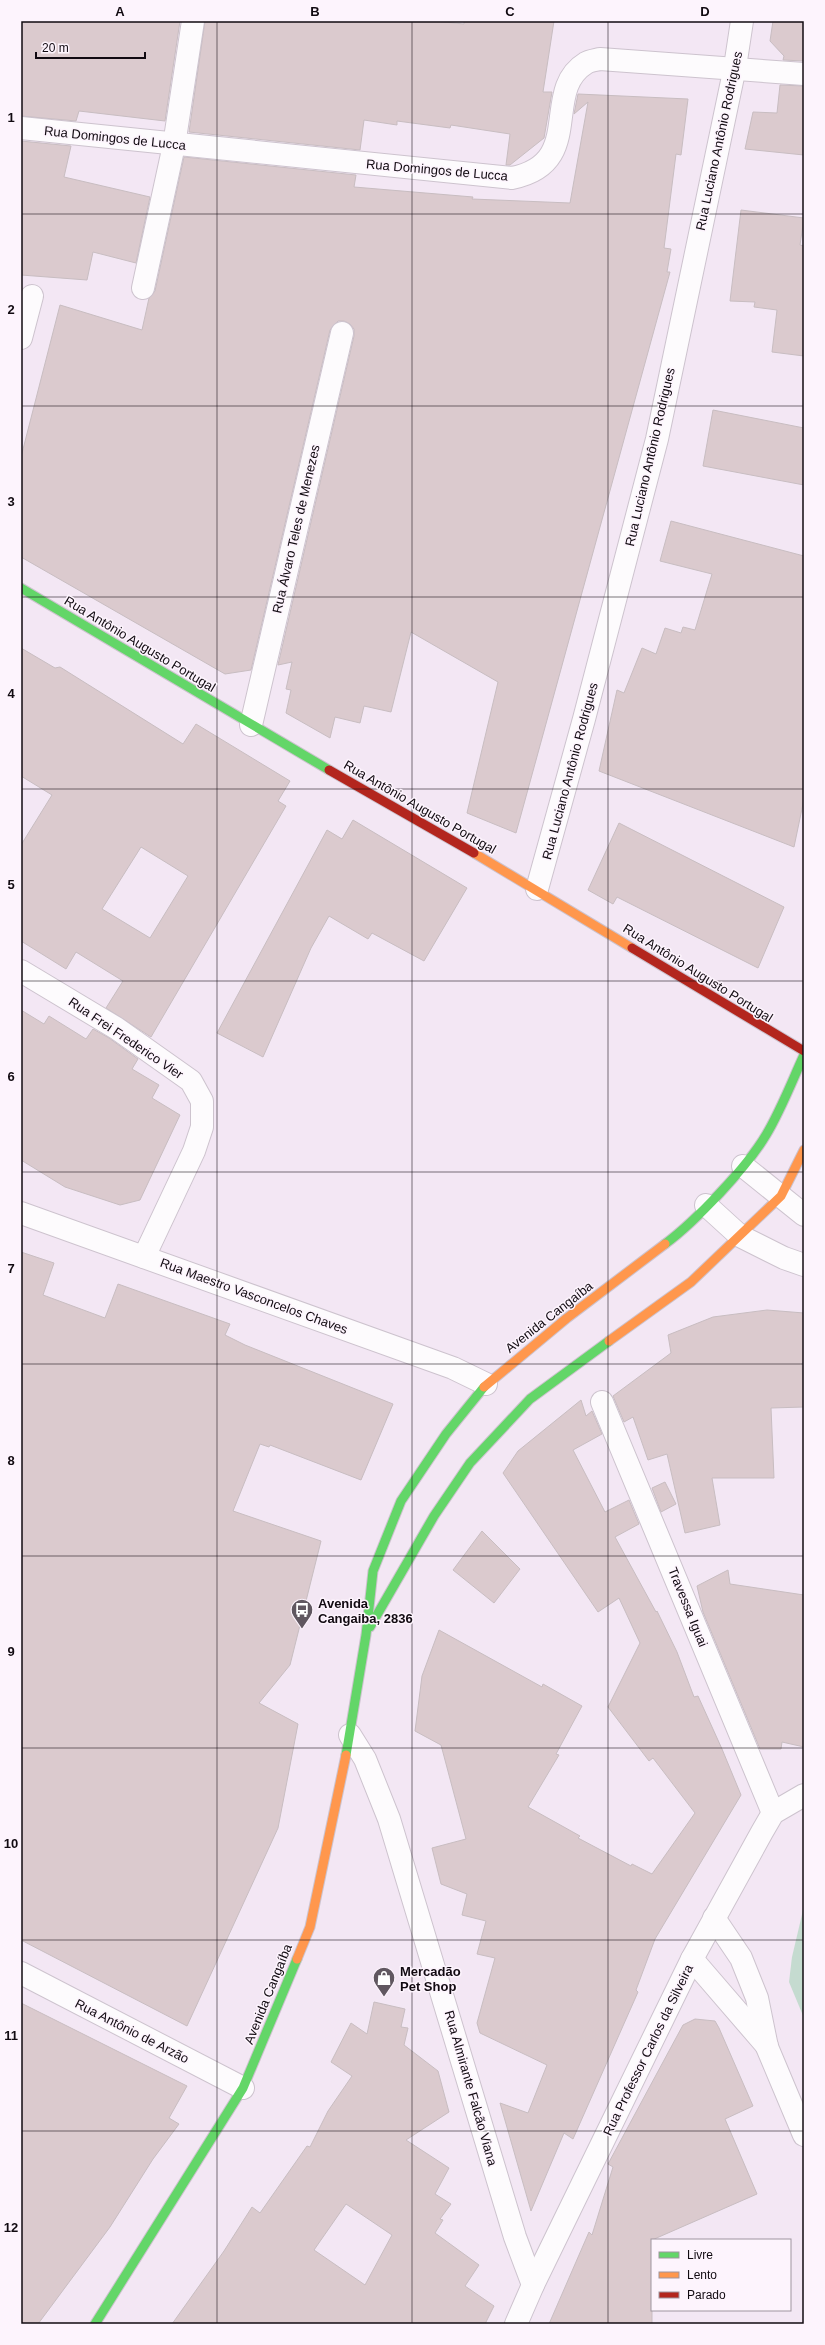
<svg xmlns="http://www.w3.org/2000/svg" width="825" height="2345" font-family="Helvetica,sans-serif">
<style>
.green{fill:#c5dbd0}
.building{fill:#dbcace;stroke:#c8bdc1;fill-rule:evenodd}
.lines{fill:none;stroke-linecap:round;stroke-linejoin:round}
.lane-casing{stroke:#cdc3ce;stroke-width:24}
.street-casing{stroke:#cdc3ce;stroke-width:24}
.fast-casing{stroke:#cdc3ce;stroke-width:11}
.slow-casing{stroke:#cdc3ce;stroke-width:11}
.jam-casing{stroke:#cdc3ce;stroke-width:11}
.lane{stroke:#fdfbfd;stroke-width:22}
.street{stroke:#fdfbfd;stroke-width:22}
.fast{stroke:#63d668;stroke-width:9}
.slow{stroke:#ff974d;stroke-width:9}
.jam{stroke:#b3261e;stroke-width:9}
.grid{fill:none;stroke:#110a11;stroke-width:1;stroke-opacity:0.55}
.labels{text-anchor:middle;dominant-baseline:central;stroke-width:3;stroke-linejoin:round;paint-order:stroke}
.street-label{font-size:13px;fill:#110a11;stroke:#fdf4fd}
.poi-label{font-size:13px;font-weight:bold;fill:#110a11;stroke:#fdf4fd;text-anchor:start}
.neatline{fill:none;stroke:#110a11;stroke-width:1.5}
.grid-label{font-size:13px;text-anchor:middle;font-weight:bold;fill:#110a11}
</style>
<rect width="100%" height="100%" fill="#f3e7f4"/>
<path class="green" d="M804,1906V2018L789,1982L792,1957Z"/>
<g class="building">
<path d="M21,21H180L165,121L79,111L76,121L21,116Z"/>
<path d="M205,21H434L464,24V21H554L543,92H552L544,138L510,165H506L510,134L451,125L450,128L397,121V125L364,120L360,150L189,132Z"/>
<path d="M773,21H804V61L783,60L784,56L770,41Z"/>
<path d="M780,85L804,86V155L745,149L753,112L777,113Z"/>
<path d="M578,94L688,99L681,155L676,154L664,248L671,249L667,272H670L516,833L467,813L498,682L411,632L391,712L364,706L360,723L335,717L330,738L286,713L291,690L286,689L292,662L278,665L354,336V329L350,324L344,321H338L330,330L251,670L225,674L21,557V457L60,305L142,330L149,298L155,291L184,157L356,175L354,187L473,197L472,199L570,203L588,102L574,114Z"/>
<path d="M21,141L71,146L64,177L150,197L136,263L93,252L87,280L21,275Z"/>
<path d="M741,210L804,218L800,245L804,246V356L772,352L777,310L754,307L755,302L730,301Z"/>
<path d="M713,410L804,428V485L703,466Z"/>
<path d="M671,521L804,556V799L794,847L599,771L617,690L624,693L642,648L656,654L665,628L681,633L683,627L695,630L712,574L660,561Z"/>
<path d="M21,648L55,668L60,667L183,744L196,724L290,781L278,801L286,806L151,1037L106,1008L123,981L76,952L66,969L21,941V845L52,795L21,776ZM141,847L188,876L150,938L102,909Z"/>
<path d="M353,820L467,888L424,961L372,933L368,939L329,916L311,948L263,1057L217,1033L327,830L342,839Z"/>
<path d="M619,823L784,907L758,968L617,897L613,904L588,890Z"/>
<path d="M21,1010L44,1024L49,1016L86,1039L93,1029L109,1038L138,1059L132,1069L159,1085L152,1098L180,1115L140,1200L120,1205L65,1187L21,1160Z"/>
<path d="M21,1252L54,1263L43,1295L105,1318L118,1284L230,1324L225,1335L245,1345L393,1404L361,1480L270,1445L269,1447L260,1444L233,1511L321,1541L290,1665L259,1703L298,1724L278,1828L187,2026L21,1940Z"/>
<path d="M767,1310L804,1313V1362L802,1363L804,1407L771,1408L774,1478H712L720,1525L685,1533L667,1454L648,1460L633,1417L624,1422L613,1396L671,1353L668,1335L713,1317Z"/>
<path d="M581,1400L586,1416L592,1411L602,1434L573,1450L605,1512L629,1500L639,1524L615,1537L656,1612L657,1611L677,1652L694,1697L698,1696L722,1749L741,1795L655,1939L636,1990L638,1992L573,2139L564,2133L531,2211L500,2103L528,2113L547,2065L480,2033L477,2023L495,1958L477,1954L486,1921L462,1915L467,1894L441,1884L432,1848L466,1839L441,1745L415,1731L422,1676L439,1630L542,1687L543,1684L582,1706L556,1754L559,1755L528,1807L580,1836L578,1838L631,1866L632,1864L652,1874L695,1813L653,1758L649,1761L608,1707L640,1643L619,1598L598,1612L503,1473L518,1451Z"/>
<path d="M665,1482L676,1504L661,1512L652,1488Z"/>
<path d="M482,1531L520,1569L494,1603L453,1570Z"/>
<path d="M728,1570L730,1584L804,1595V1747L782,1742L781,1749H760L703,1612L697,1586Z"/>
<path d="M374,2002L405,2009L401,2027L408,2028L404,2045L438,2071L449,2112L406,2140L449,2168L435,2194L451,2204L440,2219L443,2220L435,2233L479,2265L465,2286L494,2306L485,2324H172L224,2251L252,2207L260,2213L307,2146L310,2147L328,2111L352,2076L331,2062L351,2023L367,2034ZM346,2204L392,2235L365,2285L314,2250Z"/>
<path d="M21,2003L187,2086L169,2118L179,2124L153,2159L110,2227L38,2324H21Z"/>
<path d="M695,2019L715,2021L719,2028L753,2106L725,2119L757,2194L652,2240V2324H549L589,2232L592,2235L613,2167L608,2164L683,2025Z"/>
</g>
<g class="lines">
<g class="lane-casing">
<path id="lane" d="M143,288L174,145L193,21"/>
</g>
<g class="street-casing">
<g id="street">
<path d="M21,128L512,178C587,163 540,91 586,63C589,61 596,60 600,59L804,74"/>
<path d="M21,338L32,296"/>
<path d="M251,725L342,333"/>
<path d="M537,889L584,719L657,439L735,67L742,21"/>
<path d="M21,971L116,1028L191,1081L202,1101V1127L194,1151L144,1257"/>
<path d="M743,1166L804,1215"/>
<path d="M706,1205L740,1236L784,1258L804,1265"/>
<path d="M21,1213L453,1368L486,1384"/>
<path d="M602,1402L773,1813"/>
<path d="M350,1735L365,1759L389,1819L515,2237L533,2285"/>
<path d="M714,1918L741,1958L757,1998L767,2047L804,2135"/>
<path d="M692,1959L767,2046"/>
<path d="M21,1973L243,2088"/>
<path d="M516,2324L533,2285L692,1959L762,1832L773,1813L804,1795"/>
</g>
</g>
<g class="fast-casing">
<g id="fast">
<path d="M21,588L329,770"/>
<path d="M665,1244C696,1221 747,1167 766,1135C781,1110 792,1081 804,1055"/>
<path d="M370,1627L434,1516L470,1463L530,1399L609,1341"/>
<path d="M346,1755L366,1635L373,1571L401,1501L446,1434L484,1387"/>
<path d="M95,2324L243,2088L297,1959"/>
</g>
</g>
<g class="slow-casing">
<g id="slow">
<path d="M474,853L632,948"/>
<path d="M609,1341L691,1282L781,1196L804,1150"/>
<path d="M484,1387L567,1318L665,1244"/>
<path d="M297,1959L310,1927L346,1755"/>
</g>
</g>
<g class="jam-casing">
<g id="jam">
<path d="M329,770L474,853"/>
<path d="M632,948L804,1051"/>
</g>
</g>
<use href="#lane" class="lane"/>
<use href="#street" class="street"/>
<use href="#fast" class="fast"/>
<use href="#slow" class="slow"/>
<use href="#jam" class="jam"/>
</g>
<path class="grid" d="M217,21V2324M412,21V2324M608,21V2324M21,214H804M21,406H804M21,597H804M21,789H804M21,981H804M21,1172H804M21,1364H804M21,1556H804M21,1748H804M21,1940H804M21,2131H804"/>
<defs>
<g id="bus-pin" transform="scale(1.15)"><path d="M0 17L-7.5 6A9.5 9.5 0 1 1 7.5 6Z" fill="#605760" stroke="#fdf4fd"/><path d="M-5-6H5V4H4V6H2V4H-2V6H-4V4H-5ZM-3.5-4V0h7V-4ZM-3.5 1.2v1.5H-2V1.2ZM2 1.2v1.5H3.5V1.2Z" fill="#fff"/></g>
<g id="shop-pin" transform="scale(1.15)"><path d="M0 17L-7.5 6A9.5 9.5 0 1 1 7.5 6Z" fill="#605760" stroke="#fdf4fd"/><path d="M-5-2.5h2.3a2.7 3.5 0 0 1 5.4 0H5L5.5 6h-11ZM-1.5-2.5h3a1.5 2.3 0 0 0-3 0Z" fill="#fff"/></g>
</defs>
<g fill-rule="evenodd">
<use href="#bus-pin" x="302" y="1610"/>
<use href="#shop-pin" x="384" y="1978"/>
</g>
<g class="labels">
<g class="street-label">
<text transform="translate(115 138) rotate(6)">Rua Domingos de Lucca</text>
<text transform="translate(719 141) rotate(-78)">Rua Luciano Antônio Rodrigues</text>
<text transform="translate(437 170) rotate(5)">Rua Domingos de Lucca</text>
<text transform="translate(650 457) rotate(-77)">Rua Luciano Antônio Rodrigues</text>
<text transform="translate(296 529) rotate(-77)">Rua Álvaro Teles de Menezes</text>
<text transform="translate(140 644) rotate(31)">Rua Antônio Augusto Portugal</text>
<text transform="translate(570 771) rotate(-75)">Rua Luciano Antônio Rodrigues</text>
<text transform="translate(420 807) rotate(30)">Rua Antônio Augusto Portugal</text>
<text transform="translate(698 973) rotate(32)">Rua Antônio Augusto Portugal</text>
<text transform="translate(126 1038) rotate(34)">Rua Frei Frederico Vier</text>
<text transform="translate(254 1296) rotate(20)">Rua Maestro Vasconcelos Chaves</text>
<text transform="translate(549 1317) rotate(-38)">Avenida Cangaíba</text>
<text transform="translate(688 1607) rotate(68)">Travessa Iguai</text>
<text transform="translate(268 1994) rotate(-68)">Avenida Cangaíba</text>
<text transform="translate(132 2031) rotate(27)">Rua Antônio de Arzão</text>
<text transform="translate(648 2050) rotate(-64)">Rua Professor Carlos da Silveira</text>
<text transform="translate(471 2088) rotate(74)">Rua Almirante Falcão Viana</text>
</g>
<g class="poi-label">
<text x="318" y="1603">Avenida<tspan x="318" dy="15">Cangaiba, 2836</tspan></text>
<text x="400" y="1971">Mercadão<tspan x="400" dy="15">Pet Shop</tspan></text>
</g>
</g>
<rect width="825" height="2345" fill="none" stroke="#fdf4fd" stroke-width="44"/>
<rect x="651" y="2239" width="140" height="72" fill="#fdf4fd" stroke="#9f969f"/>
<rect x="659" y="2252" width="20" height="6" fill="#63d668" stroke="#9f969f"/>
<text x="687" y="2259" font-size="12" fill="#110a11">Livre</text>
<rect x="659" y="2272" width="20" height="6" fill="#ff974d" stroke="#9f969f"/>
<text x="687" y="2279" font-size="12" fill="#110a11">Lento</text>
<rect x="659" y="2292" width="20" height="6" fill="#b3261e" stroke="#9f969f"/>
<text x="687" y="2299" font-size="12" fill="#110a11">Parado</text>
<path d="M36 52v6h109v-6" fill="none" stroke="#110a11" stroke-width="2"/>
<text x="42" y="52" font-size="12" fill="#110a11" stroke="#fdf4fd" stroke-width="3" paint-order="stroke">20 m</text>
<rect x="22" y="22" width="781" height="2301" class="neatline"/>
<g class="grid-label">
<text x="120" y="16">A</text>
<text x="315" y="16">B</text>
<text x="510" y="16">C</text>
<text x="705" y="16">D</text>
<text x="11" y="122">1</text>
<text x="11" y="314">2</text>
<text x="11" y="506">3</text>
<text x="11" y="698">4</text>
<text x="11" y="889">5</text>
<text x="11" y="1081">6</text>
<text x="11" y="1273">7</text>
<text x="11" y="1465">8</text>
<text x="11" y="1656">9</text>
<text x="11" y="1848">10</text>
<text x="11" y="2040">11</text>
<text x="11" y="2232">12</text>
</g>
</svg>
